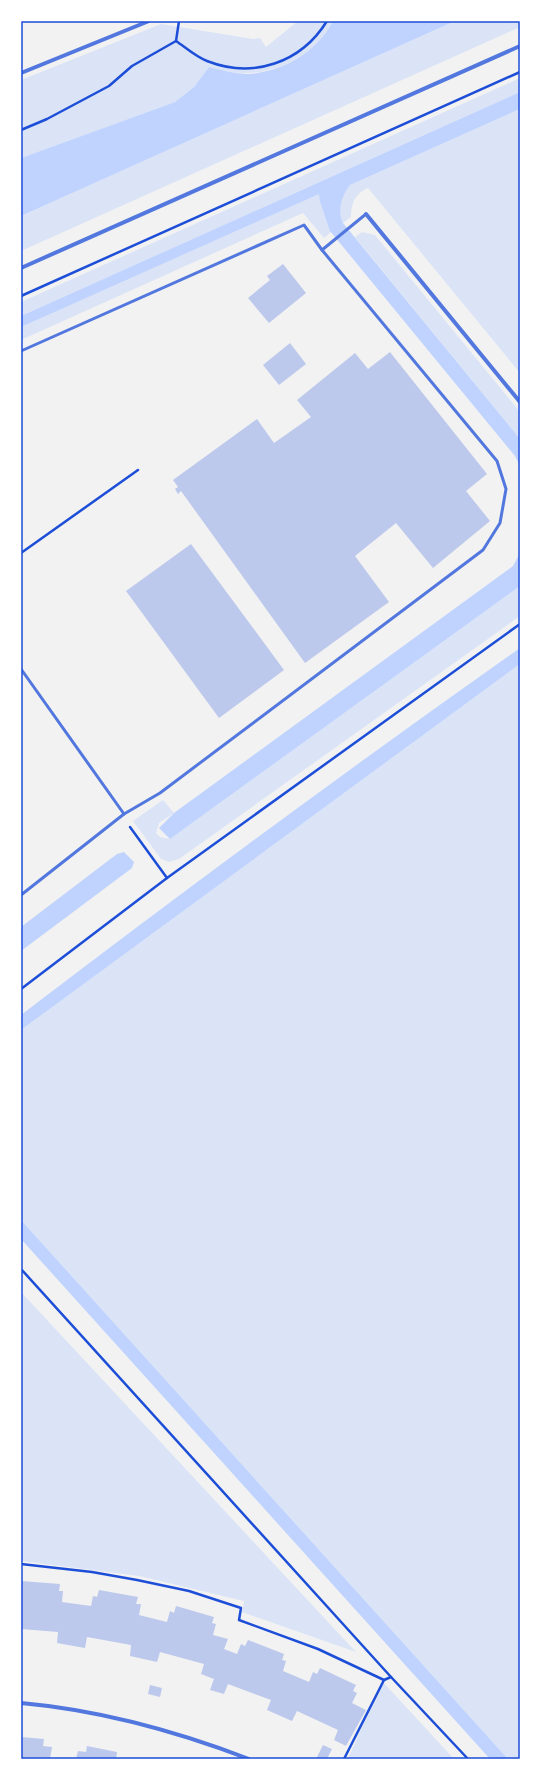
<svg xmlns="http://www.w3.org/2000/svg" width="541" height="1780" font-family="'PT Sans Narrow',sans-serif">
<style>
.green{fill:#dbe4f7}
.water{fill:#bfd3fe}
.building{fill:#bdc9ec}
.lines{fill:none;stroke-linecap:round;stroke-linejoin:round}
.path{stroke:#1d4ed8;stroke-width:2.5}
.service{stroke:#5277de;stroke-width:3}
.minor{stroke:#5277de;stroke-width:4}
.neatline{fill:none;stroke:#1d4ed8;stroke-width:1.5}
</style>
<rect width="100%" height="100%" fill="#f2f2f2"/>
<g class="green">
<path d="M298,21H333C317,52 283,72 248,73C235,74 222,70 209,67L194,87L175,102L21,158V80L161,24L253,39L260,38L266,47Z"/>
<path d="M455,21H520V27L21,251V216Z"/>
<path d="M520,78V92L21,316V302Z"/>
<path d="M520,109V373L368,188C355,193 351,204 351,217L343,223C337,210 342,196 350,185Z"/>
<path d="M316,194H320V202L331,232L324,238L303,213L21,340V327Z"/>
<path d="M362,232L375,235L520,412V439L355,237Z"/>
<path d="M520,586V616L179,859L169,862L161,859L133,821L163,800L174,813L159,823L156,833L160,837L170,839Z"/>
<path d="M520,664V1759H508L21,1220V1030Z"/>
<path d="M21,1292L356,1652L242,1612L244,1601L139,1576L21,1561Z"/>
<path d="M382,1681L454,1759H348Z"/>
</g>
<g class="water">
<path d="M333,21H455L21,216V158L175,102L194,87L209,67C222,70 235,74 248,74C283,72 317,52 333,21Z"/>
<path d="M520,92V109L350,185C342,196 337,210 343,223L520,439V466L515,456L330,231L320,202L319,194L21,327V316Z"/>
<path d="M520,553V586L170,839L159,828L174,813L513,566Z"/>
<path d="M520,648V664L21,1030V1015C185,890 351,767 520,648Z"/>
<path d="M124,852L134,862L132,868L21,951V927L117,854Z"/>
<path d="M21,1220L508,1759H490L21,1239Z"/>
</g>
<g class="building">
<path d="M283,264L306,293L269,323L248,298L270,280L267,276Z"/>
<path d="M290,343L306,364L279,385L263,365Z"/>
<path d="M390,352L487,474L466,491L490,521L433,568L396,523L355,556L389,602L305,663L181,491L178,494L175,489L178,487L173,480L257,419L274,443L311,417L297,400L355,353L368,369Z"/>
<path d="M191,544L284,670L219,718L126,591Z"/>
<path d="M21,1581L60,1584L59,1591H63L62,1602L91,1606L93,1596L97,1597L99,1590L138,1597L136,1604H141L139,1615L167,1622L170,1611L174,1613L176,1606L214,1617L212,1623L216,1624L213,1635L228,1639L224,1649L237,1654L241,1644L245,1646L248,1640L284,1654L282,1660L286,1661L283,1671L309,1682L313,1672L317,1674L320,1668L356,1685L353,1691L357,1693L352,1703L366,1710L346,1746L334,1740L338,1730L297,1711L292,1721L267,1710L271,1700L228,1684L224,1694L210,1690L214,1679L201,1674L204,1664L160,1652L157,1662L130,1656L131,1645L87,1637L85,1648L57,1643L58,1632L21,1629Z"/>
<path d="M150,1685L162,1688L160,1697L148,1694Z"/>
<path d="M21,1737L44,1739L43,1746L52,1747L50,1759H21Z"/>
<path d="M323,1745L332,1749L327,1759H316Z"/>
<path d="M87,1746L117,1752L116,1759H76L78,1751L86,1752Z"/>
</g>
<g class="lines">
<g class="path">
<path d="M176,41C185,47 196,57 207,61C253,79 301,63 327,21"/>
<path d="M21,130L47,119L109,86L132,66L176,41L179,21"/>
<path d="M21,296L520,72"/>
<path d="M21,553L138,470"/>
<path d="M130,827L167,878"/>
<path d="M21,989L167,878L520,624"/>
<path d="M21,1269L391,1677L468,1759"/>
<path d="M21,1564L92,1572L137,1580L189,1591L241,1608L239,1620L318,1649L384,1680L391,1677"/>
<path d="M344,1759L384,1680"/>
</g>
<g class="service">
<path d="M322,250L366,214"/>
<path d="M21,351L304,225L322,250L497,461L506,489L500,523L483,550L160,793L124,814"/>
<path d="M21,669L124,814L21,895"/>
</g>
<g class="minor">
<path d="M21,73L149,21"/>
<path d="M366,214L520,402"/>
<path d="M21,268L520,46"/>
<path d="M21,1703C99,1710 176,1731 249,1759"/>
</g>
</g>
<rect width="541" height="1780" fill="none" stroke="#ffffff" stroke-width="44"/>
<rect x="22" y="22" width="497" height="1736" class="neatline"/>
</svg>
